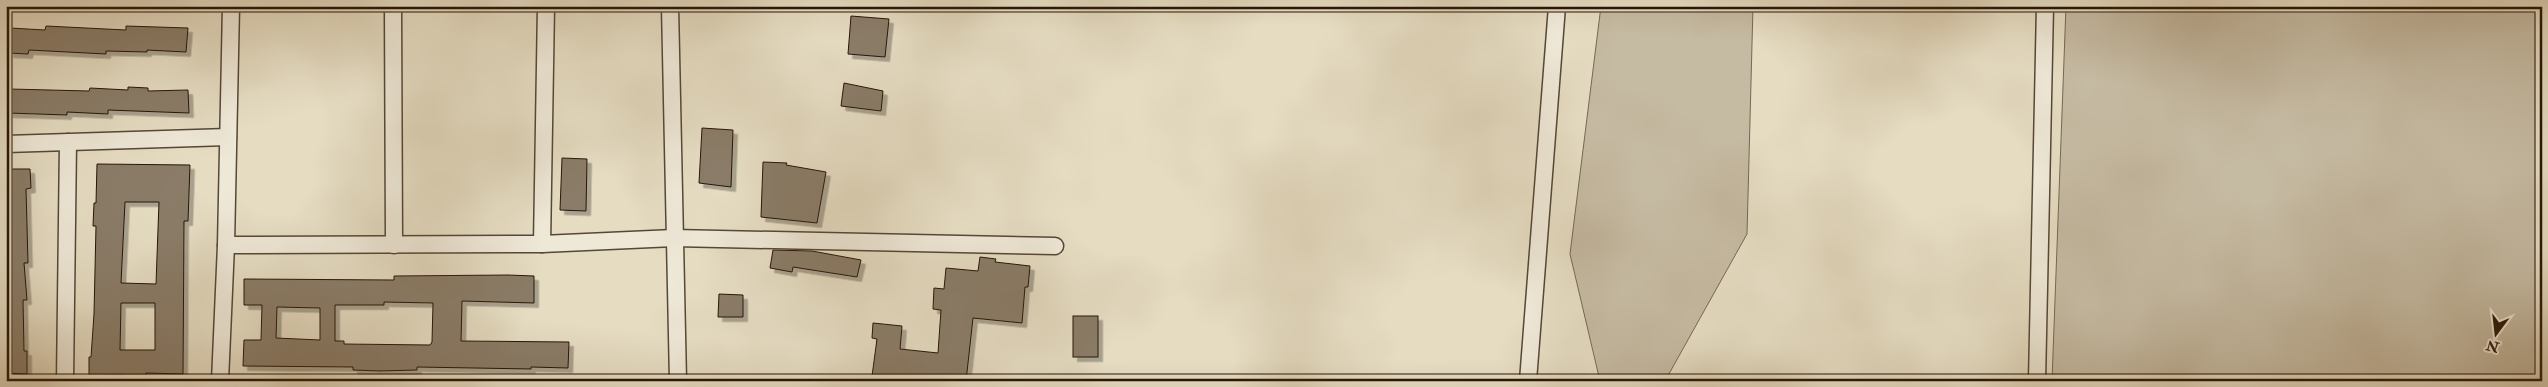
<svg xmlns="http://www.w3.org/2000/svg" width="2548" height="387" font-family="'IM FELL Double Pica',serif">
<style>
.green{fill:#c5baa2;stroke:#766854}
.building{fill:#8a7c68;stroke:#271507;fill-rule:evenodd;filter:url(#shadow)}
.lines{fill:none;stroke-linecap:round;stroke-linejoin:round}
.street-casing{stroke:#564736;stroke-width:19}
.street{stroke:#eee8d7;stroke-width:16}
</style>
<defs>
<filter id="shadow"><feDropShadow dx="4.5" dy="4.5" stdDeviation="0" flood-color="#0004"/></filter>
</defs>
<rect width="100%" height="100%" fill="#e5dcc2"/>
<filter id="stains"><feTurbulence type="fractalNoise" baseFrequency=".004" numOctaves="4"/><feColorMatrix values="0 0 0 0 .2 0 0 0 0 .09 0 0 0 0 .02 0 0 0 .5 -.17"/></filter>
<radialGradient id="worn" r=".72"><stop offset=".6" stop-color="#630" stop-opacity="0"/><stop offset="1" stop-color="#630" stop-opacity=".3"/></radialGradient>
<g class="green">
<path d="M1601,6H1753L1747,234L1665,381H1600L1570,254Z"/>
<path d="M2066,6H2542V381H2052Z"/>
</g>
<g class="building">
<path d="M851,16L889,19L885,57L848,54Z"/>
<path d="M46,26L126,30V26L188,28L186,52L147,50V52L106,51V54L29,50L28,54L9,53L10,28L45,30Z"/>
<path d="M844,83L883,91L881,111L841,106Z"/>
<path d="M128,87L148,88V91L188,90L189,113L108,110V114L67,112V115L8,113L10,89L89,91L90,88L128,90Z"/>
<path d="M702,128L733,130L731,187L699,183Z"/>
<path d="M562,158L587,159L586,211L560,210Z"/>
<path d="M763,162L787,163L786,165L826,172L817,223L761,217Z"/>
<path d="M97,164L190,165L188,221H184L183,374L146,373V380L122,379V375L89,376V357H91L94,314L96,226H93L94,203H96ZM125,202H159L156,284L121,283ZM121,303H155V350H120Z"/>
<path d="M6,169H30L31,188L26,189L28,263H24L27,300H23L24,351H27V374L6,373Z"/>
<path d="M773,250L812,251L861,260L857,277L793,267L792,272L770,268Z"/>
<path d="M980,257L996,259L995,262L1030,266L1028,287H1025L1022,323L973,318L966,381L929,378V380L901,381L872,376L877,339L872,338L873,323L902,326L900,349L938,353L941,310L933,309L934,288L944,289L946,268L978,271Z"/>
<path d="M508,275L534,276V303L462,301L461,341L569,342L568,368L531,367V369L417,367V370L380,371L353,370V367L243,366L244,340H261L262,305H244V279L394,280V276ZM384,302L433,303L432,342L430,345L344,344V341H335V305H384ZM277,307L320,308V340L276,338Z"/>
<path d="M719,294L743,295V317H718Z"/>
<rect x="1073" y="316" width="25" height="41"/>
</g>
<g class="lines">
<g class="street-casing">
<g id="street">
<path d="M393,6L394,245"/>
<path d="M670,6L678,381"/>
<path d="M6,144L228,137"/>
<path d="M542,244L546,6"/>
<path d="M226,245L542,244L674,238L1055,246"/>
<path d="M65,381L68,142"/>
<path d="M220,381L226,245L231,6"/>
<path d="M1528,381L1557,6"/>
<path d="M2037,381L2045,6"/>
</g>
</g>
<use href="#street" class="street"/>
</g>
<rect width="2548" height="387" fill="none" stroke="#e5dcc2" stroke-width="25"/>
<rect x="8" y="8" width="2533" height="372" fill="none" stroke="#271507" stroke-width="2.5"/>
<rect x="12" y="12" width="2523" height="362" fill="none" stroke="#271507"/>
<g transform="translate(2496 334) rotate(195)" stroke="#eee8d7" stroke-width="4" paint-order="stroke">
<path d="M0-4L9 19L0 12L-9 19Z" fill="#271507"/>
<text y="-8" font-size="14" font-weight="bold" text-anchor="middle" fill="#271507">N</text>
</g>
<rect width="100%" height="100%" filter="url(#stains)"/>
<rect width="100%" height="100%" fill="url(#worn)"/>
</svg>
